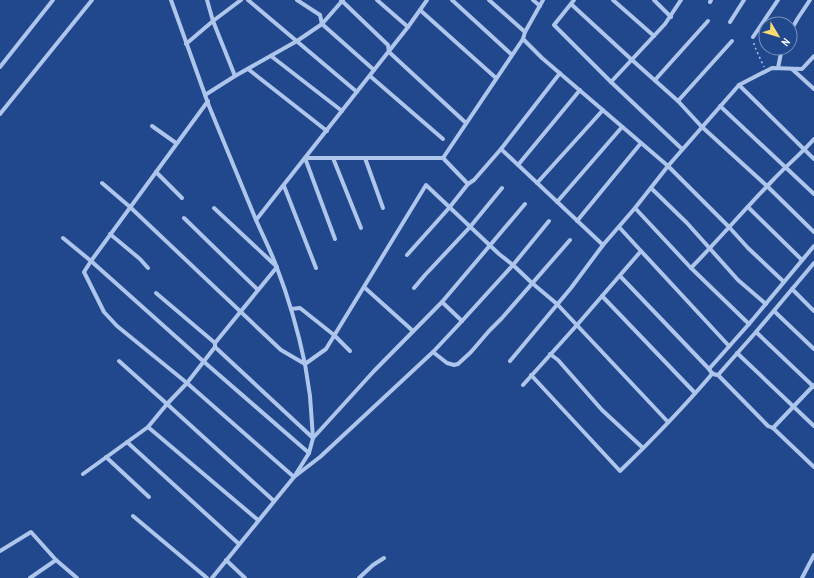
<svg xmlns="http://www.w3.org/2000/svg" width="814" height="578" font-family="'Archivo Narrow',sans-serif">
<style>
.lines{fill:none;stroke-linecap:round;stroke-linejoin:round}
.path{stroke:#aec5ec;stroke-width:1.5;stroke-dasharray:2 3;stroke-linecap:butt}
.minor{stroke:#aec5ec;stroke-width:4}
</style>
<rect width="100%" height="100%" fill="#21478c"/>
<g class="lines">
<path class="path" d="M754,43V45L764,67"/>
<g class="minor">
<path d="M171,0L209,106L256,220L374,70L408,27L427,0"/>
<path d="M207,0L213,21L235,76"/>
<path d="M248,0L357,92"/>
<path d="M297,0L320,15L322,24L374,70"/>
<path d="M341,0L388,45L389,52L466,123"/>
<path d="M377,0L408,27"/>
<path d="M452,0L511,54"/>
<path d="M489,0L525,32"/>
<path d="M533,0L540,6"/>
<path d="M543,0L525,32L523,39L542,58L668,166L729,227L748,248L784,282"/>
<path d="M574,0L554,25L611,82"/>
<path d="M613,0L654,36"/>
<path d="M654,0L671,17"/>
<path d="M681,0L665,24L611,82L647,116L682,149"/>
<path d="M710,2L711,0"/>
<path d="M571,4L632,60L678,101L701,126L767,186L814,232"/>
<path d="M420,10L496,78"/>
<path d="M730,22L744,0"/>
<path d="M790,32L798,18L810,0"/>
<path d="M753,37L778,0"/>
<path d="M186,44L213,21L241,0"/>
<path d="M271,56L342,111"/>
<path d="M0,67L53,0"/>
<path d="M778,68L782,48"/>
<path d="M248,69L327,131"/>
<path d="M792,69L814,89"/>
<path d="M370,76L443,139"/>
<path d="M655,80L708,21"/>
<path d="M739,85L814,159"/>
<path d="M205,95L235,76L297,41L322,24L343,0"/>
<path d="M208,101L91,261L203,361L309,453"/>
<path d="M678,101L732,41"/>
<path d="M720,106L814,194"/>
<path d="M0,114L92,0"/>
<path d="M152,126L176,143"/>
<path d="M501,149L603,245"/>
<path d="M333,158L361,228"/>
<path d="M365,158L383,208"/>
<path d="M443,158L523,39"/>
<path d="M518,165L580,90"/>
<path d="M156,172L182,198"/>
<path d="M102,183L130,207L281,350L305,364C298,331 289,299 277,268C271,251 263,236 256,220"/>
<path d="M537,183L603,110"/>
<path d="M284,186L316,268"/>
<path d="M651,188L687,223L738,280L766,304"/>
<path d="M557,202L622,127"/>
<path d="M748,207L802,260"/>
<path d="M214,208L275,265"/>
<path d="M635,208L691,268L749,324"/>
<path d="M184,218L258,290"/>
<path d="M549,221L513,265L532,283L557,304L668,422"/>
<path d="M577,221L641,143"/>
<path d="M110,234L140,259L148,268"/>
<path d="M63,238L91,261L84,272L104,312L117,326L187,383L294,477"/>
<path d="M335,239L305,158H443L468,184"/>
<path d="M641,251L729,346"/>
<path d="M407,255L449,208L468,184L474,180L501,149L560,73"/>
<path d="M691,268C719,239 745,209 773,180C786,166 801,154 814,139"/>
<path d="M620,276L709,369C711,373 713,375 718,375L768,426L773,428L814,467"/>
<path d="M364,287L413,331"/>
<path d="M414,288L425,275L470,227L502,188"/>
<path d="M792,289L814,311"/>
<path d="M156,293L215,343"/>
<path d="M602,296L695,393"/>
<path d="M442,302L525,204"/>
<path d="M291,309L300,308L334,335L350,351"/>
<path d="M774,311L814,349"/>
<path d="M756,332L814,387"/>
<path d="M215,347L313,438L374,371L442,302L462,321"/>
<path d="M433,352L447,363L454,365L458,364L471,352L489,331L502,318L570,240"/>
<path d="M737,353L814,426"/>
<path d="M550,354L558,360L602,410L643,448"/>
<path d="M119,361L167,404L187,383L215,347V343L277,267"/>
<path d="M510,361L571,288L603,245L635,208L668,166L739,85L772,68L802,69L814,56"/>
<path d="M709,369L749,324L814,246"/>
<path d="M531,375L620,471C652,440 683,408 712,374"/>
<path d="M718,375L756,332L814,263"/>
<path d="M523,385L577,325L641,251L619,227"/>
<path d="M148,427L258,520"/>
<path d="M773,428L814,385"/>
<path d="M127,442L239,544"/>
<path d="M106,457L149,497"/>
<path d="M83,474L148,427L167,404L274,501"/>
<path d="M133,516L207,578"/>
<path d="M0,551L31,532L56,560L77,578"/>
<path d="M226,560L245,578"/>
<path d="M30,578L56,560"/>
<path d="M212,578L294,477L309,453L313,438L310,396L305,364L326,349L426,185L499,254L513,265L462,321L433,352L320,457L294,477"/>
<path d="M359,578L373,565L384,558"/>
<path d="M802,578L814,555"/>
</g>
</g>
<g transform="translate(778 36) rotate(128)"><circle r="19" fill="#21478c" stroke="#7a91ba"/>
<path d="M0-3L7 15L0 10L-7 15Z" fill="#f8dc70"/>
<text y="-6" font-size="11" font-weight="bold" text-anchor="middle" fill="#ffffff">N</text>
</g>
</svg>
